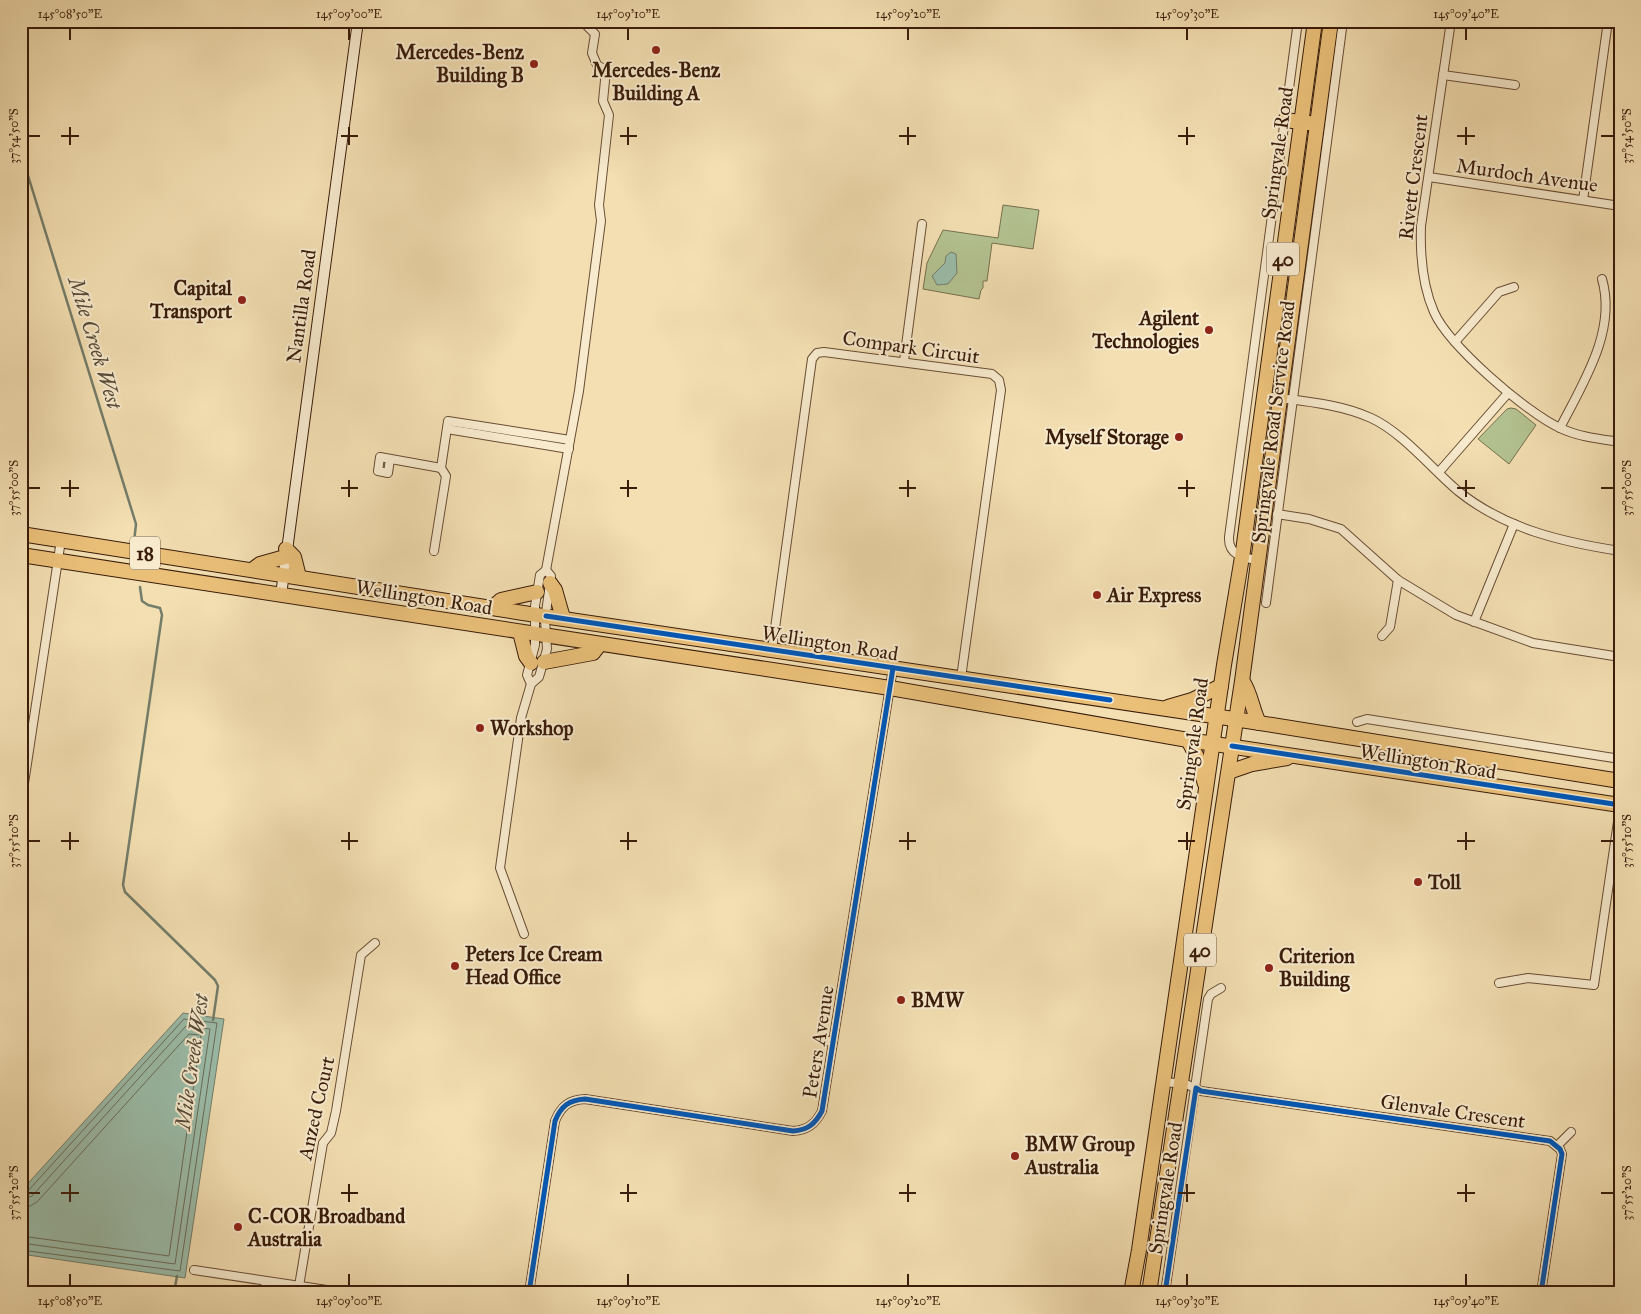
<svg xmlns="http://www.w3.org/2000/svg" width="1641" height="1314" font-family="'IM FELL Great Primer',serif">
<style>
.green{fill:#b4c392;stroke:#76704e}
.water{fill:#9bbdaa;stroke:#747d6a}
.lines{fill:none;stroke-linecap:round;stroke-linejoin:round}
.shore{stroke:#6a6c5a;stroke-width:1}
.stream{stroke:#747d6a;stroke-width:2.5}
.street-casing{stroke:#684d34;stroke-width:10}
.secondary-casing{stroke:#391c0a;stroke-width:12}
.highway-casing{stroke:#391c0a;stroke-width:16}
.street{stroke:#f7eacd;stroke-width:8}
.secondary{stroke:#f7eacd;stroke-width:10}
.highway{stroke:#eac079;stroke-width:14}
.cycleway-casing{stroke:#f7eacd;stroke-width:8}
.cycleway{stroke:#0057b8;stroke-width:5}
.ticks{fill:none;stroke:#391c0a;stroke-width:2}
.poi-dot{fill:#8f2418;stroke:#f7eacd;stroke-width:2}
.labels{text-anchor:middle;dominant-baseline:central;stroke-width:4;stroke-linejoin:round;paint-order:stroke}
.shield{fill:#f7eacd;stroke:#725a44;stroke-width:1}
.shield-label{font-size:19px;font-weight:bold;fill:#391c0a}
.poi-label{font-size:20px;font-weight:bold;fill:#391c0a;stroke:#f7eacd;text-anchor:start}
.street-label{font-size:20px;fill:#391c0a;stroke:#f7eacd}
.water-label{font-size:21px;font-style:italic;fill:#564c3a;stroke:#f7eacd}
.neatline{fill:none;stroke:#391c0a;stroke-width:2}
.ticks-label{font-size:12px;text-anchor:middle;fill:#391c0a}
</style>
<rect width="100%" height="100%" fill="#f3dfb2"/>
<filter id="stains"><feTurbulence type="fractalNoise" baseFrequency=".004" numOctaves="4"/><feColorMatrix values="0 0 0 0 .2 0 0 0 0 .09 0 0 0 0 .02 0 0 0 .5 -.17"/></filter>
<radialGradient id="worn" r=".72"><stop offset=".6" stop-color="#630" stop-opacity="0"/><stop offset="1" stop-color="#630" stop-opacity=".3"/></radialGradient>
<g class="green">
<path d="M1003,205L1039,210L1033,249L992,243L987,281H983V288L981,290L979,299L923,289L927,263L943,230L998,238Z"/>
<path d="M1511,408L1516,409L1536,425L1509,464L1478,439L1507,409Z"/>
</g>
<g class="water">
<path d="M951,252L956,254L957,273L948,284L937,285L932,276L945,263L946,256Z"/>
<path d="M183,1013L224,1019L185,1278L21,1254V1191Z"/>
</g>
<g class="lines">
<g class="shore">
<path d="M21,1194L27,1192L184,1019L217,1023L180,1271L21,1250"/>
<path d="M21,1200L32,1196L186,1026L210,1029L175,1264L21,1243"/>
<path d="M21,1207L30,1206L37,1202L189,1034L201,1035L169,1256L21,1236"/>
</g>
<g class="stream">
<path d="M21,153L136,524L134,542"/>
<path d="M140,587L142,601L148,605L160,608L162,615L123,885L125,892L215,980L218,986L213,1020"/>
<path d="M174,1293L177,1276"/>
</g>
<g class="street-casing">
<g id="street">
<path d="M1451,21L1421,226C1420,256 1422,285 1434,312C1449,346 1527,413 1560,428C1579,437 1600,439 1620,442"/>
<path d="M1443,75L1515,85"/>
<path d="M1429,177L1620,206"/>
<path d="M1583,200L1608,21"/>
<path d="M1455,342L1499,292L1514,287"/>
<path d="M904,361L922,224"/>
<path d="M1264,396C1299,401 1338,403 1371,418C1402,432 1432,469 1458,491C1505,529 1562,542 1620,551"/>
<path d="M1560,428C1583,383 1617,331 1602,279"/>
<path d="M447,429L569,449"/>
<path d="M390,459L388,473L378,471L380,457L441,468"/>
<path d="M1439,472L1508,393"/>
<path d="M1277,514L1309,519L1341,529L1398,580L1456,615L1533,643L1620,657"/>
<path d="M434,551L446,476L441,468L448,421L570,440"/>
<path d="M1258,560C1243,558 1228,555 1229,537L1298,21"/>
<path d="M1266,603L1343,21"/>
<path d="M1474,622L1514,524"/>
<path d="M1382,636L1390,627L1398,580"/>
<path d="M772,650L812,359L817,353L824,352L992,374L999,380L1001,390L961,678"/>
<path d="M531,684L527,675L535,645V606L540,575L546,570L579,391L601,221L599,205L609,115L603,101L606,70L597,65L592,53L595,34L585,24V21"/>
<path d="M1357,722L1367,719L1620,759"/>
<path d="M21,803L61,540"/>
<path d="M524,934L500,868L521,718L531,684L539,677L547,649L545,620L551,576L546,570"/>
<path d="M1499,983L1528,978L1594,985L1620,808"/>
<path d="M822,1040L833,1042"/>
<path d="M1164,1082L1186,1084L1201,1091L1550,1141L1560,1149L1562,1154L1541,1293"/>
<path d="M1557,1146L1571,1132"/>
<path d="M194,1270L347,1293"/>
<path d="M299,1286L321,1155L323,1143L331,1133L336,1111L361,955L375,943"/>
<path d="M264,1293L266,1281"/>
<path d="M529,1293L555,1121C561,1106 569,1100 585,1099L793,1131C808,1130 815,1124 822,1111L893,668"/>
<path d="M1165,1293L1208,999L1211,994L1221,988"/>
</g>
</g>
<g class="secondary-casing">
<path id="secondary" d="M281,595L358,21"/>
</g>
<g class="highway-casing">
<g id="highway">
<path d="M1285,120L1309,123"/>
<path d="M21,534L523,613L1247,721L1620,781"/>
<path d="M286,549L294,557L299,577"/>
<path d="M21,555L890,688L1188,740L1620,805"/>
<path d="M252,570L260,564L285,557"/>
<path d="M550,583L555,590L563,618"/>
<path d="M492,608L501,600L537,592"/>
<path d="M520,632L526,656L531,663"/>
<path d="M544,662L593,653L600,644"/>
<path d="M1243,682C1251,694 1252,709 1259,723"/>
<path d="M1168,707L1192,700L1221,686"/>
<path d="M1188,740L1197,757L1205,784"/>
<path d="M1229,772L1252,764L1287,758"/>
<path d="M1131,1293L1139,1250L1224,665L1243,551L1315,21"/>
<path d="M1149,1293L1242,681L1331,21"/>
</g>
</g>
<use href="#street" class="street"/>
<use href="#secondary" class="secondary"/>
<use href="#highway" class="highway"/>
<g class="cycleway-casing">
<g id="cycleway">
<path d="M546,616L1110,700"/>
<path d="M1232,746L1620,805"/>
<path d="M529,1293L555,1121C561,1106 569,1100 585,1099L793,1131C808,1130 815,1124 822,1111L893,668"/>
<path d="M1165,1293L1196,1088L1201,1091L1550,1141L1560,1149L1562,1154L1541,1293"/>
</g>
</g>
<use href="#cycleway" class="cycleway"/>
</g>
<path class="ticks" d="M70,28V40M349,28V40M628,28V40M908,28V40M1187,28V40M1466,28V40M70,127V145M349,127V145M628,127V145M908,127V145M1187,127V145M1466,127V145M28,136H40M61,136H79M341,136H358M620,136H637M899,136H916M1178,136H1195M1457,136H1475M1601,136H1614M70,480V497M349,480V497M628,480V497M908,480V497M1187,480V497M1466,480V497M28,488H40M61,488H79M341,488H358M620,488H637M899,488H916M1178,488H1195M1457,488H1475M1601,488H1614M70,832V850M349,832V850M628,832V850M908,832V850M1187,832V850M1466,832V850M28,841H40M61,841H79M341,841H358M620,841H637M899,841H916M1178,841H1195M1457,841H1475M1601,841H1614M70,1184V1202M349,1184V1202M628,1184V1202M908,1184V1202M1187,1184V1202M1466,1184V1202M28,1193H40M61,1193H79M341,1193H358M620,1193H637M899,1193H916M1178,1193H1195M1457,1193H1475M1601,1193H1614M70,1274V1286M349,1274V1286M628,1274V1286M908,1274V1286M1187,1274V1286M1466,1274V1286"/>
<g class="poi-dot">
<circle cx="656" cy="50" r="5"/>
<circle cx="534" cy="64" r="5"/>
<circle cx="242" cy="300" r="5"/>
<circle cx="1209" cy="330" r="5"/>
<circle cx="1179" cy="437" r="5"/>
<circle cx="1097" cy="595" r="5"/>
<circle cx="480" cy="728" r="5"/>
<circle cx="1418" cy="882" r="5"/>
<circle cx="455" cy="966" r="5"/>
<circle cx="1269" cy="968" r="5"/>
<circle cx="901" cy="1000" r="5"/>
<circle cx="1015" cy="1156" r="5"/>
<circle cx="238" cy="1227" r="5"/>
</g>
<g class="labels">
<g class="shield">
<rect x="1267" y="242.5" width="32" height="33" rx="4"/>
<rect x="130" y="536.5" width="30" height="33" rx="4"/>
<rect x="1184" y="933.5" width="32" height="33" rx="4"/>
</g>
<g class="shield-label">
<text x="1283" y="259">40</text>
<text x="145" y="553">18</text>
<text x="1200" y="950">40</text>
</g>
<g class="poi-label">
<text x="524" y="52" text-anchor="end">Mercedes-Benz<tspan x="524" dy="23">Building B</tspan></text>
<text x="656" y="70" text-anchor="middle">Mercedes-Benz<tspan x="656" dy="23">Building A</tspan></text>
<text x="232" y="288" text-anchor="end">Capital<tspan x="232" dy="23">Transport</tspan></text>
<text x="1199" y="318" text-anchor="end">Agilent<tspan x="1199" dy="23">Technologies</tspan></text>
<text x="1169" y="437" text-anchor="end">Myself Storage</text>
<text x="1107" y="595">Air Express</text>
<text x="490" y="728">Workshop</text>
<text x="1428" y="882">Toll</text>
<text x="465" y="954">Peters Ice Cream<tspan x="465" dy="23">Head Office</tspan></text>
<text x="1279" y="956">Criterion<tspan x="1279" dy="23">Building</tspan></text>
<text x="911" y="1000">BMW</text>
<text x="1025" y="1144">BMW Group<tspan x="1025" dy="23">Australia</tspan></text>
<text x="248" y="1216">C-COR Broadband<tspan x="248" dy="23">Australia</tspan></text>
</g>
<g class="street-label">
<text transform="translate(1277 153) rotate(-82)">Springvale Road</text>
<text transform="translate(1527 175) rotate(8)">Murdoch Avenue</text>
<text transform="translate(1413 177) rotate(-83)">Rivett Crescent</text>
<text transform="translate(301 306) rotate(-82)">Nantilla Road</text>
<text transform="translate(911 347) rotate(8)">Compark Circuit</text>
<text transform="translate(1273 422) rotate(-83)">Springvale Road Service Road</text>
<text transform="translate(424 597) rotate(9)">Wellington Road</text>
<text transform="translate(830 643) rotate(9)">Wellington Road</text>
<text transform="translate(1192 744) rotate(-82)">Springvale Road</text>
<text transform="translate(1428 761) rotate(9)">Wellington Road</text>
<text transform="translate(818 1042) rotate(-81)">Peters Avenue</text>
<text transform="translate(316 1108) rotate(-77)">Anzed Court</text>
<text transform="translate(1453 1111) rotate(8)">Glenvale Crescent</text>
<text transform="translate(1165 1188) rotate(-81)">Springvale Road</text>
</g>
<g class="water-label">
<text transform="translate(95 343) rotate(73)">Mile Creek West</text>
<text transform="translate(192 1062) rotate(-82)">Mile Creek West</text>
</g>
</g>
<rect width="1641" height="1314" fill="none" stroke="#f3dfb2" stroke-width="55"/>
<rect x="28" y="28" width="1586" height="1258" class="neatline"/>
<g class="ticks-label">
<text x="70" y="18">145°08'50"E</text>
<text x="349" y="18">145°09'00"E</text>
<text x="628" y="18">145°09'10"E</text>
<text x="908" y="18">145°09'20"E</text>
<text x="1187" y="18">145°09'30"E</text>
<text x="1466" y="18">145°09'40"E</text>
<text transform="translate(14 136) rotate(-90)" y="4">37°54'50"S</text>
<text transform="translate(1627 136) rotate(-90)" y="4">37°54'50"S</text>
<text transform="translate(14 488) rotate(-90)" y="4">37°55'00"S</text>
<text transform="translate(1627 488) rotate(-90)" y="4">37°55'00"S</text>
<text transform="translate(14 841) rotate(-90)" y="4">37°55'10"S</text>
<text transform="translate(1627 841) rotate(-90)" y="4">37°55'10"S</text>
<text transform="translate(14 1193) rotate(-90)" y="4">37°55'20"S</text>
<text transform="translate(1627 1193) rotate(-90)" y="4">37°55'20"S</text>
<text x="70" y="1305">145°08'50"E</text>
<text x="349" y="1305">145°09'00"E</text>
<text x="628" y="1305">145°09'10"E</text>
<text x="908" y="1305">145°09'20"E</text>
<text x="1187" y="1305">145°09'30"E</text>
<text x="1466" y="1305">145°09'40"E</text>
</g>
<rect width="100%" height="100%" filter="url(#stains)"/>
<rect width="100%" height="100%" fill="url(#worn)"/>
</svg>
